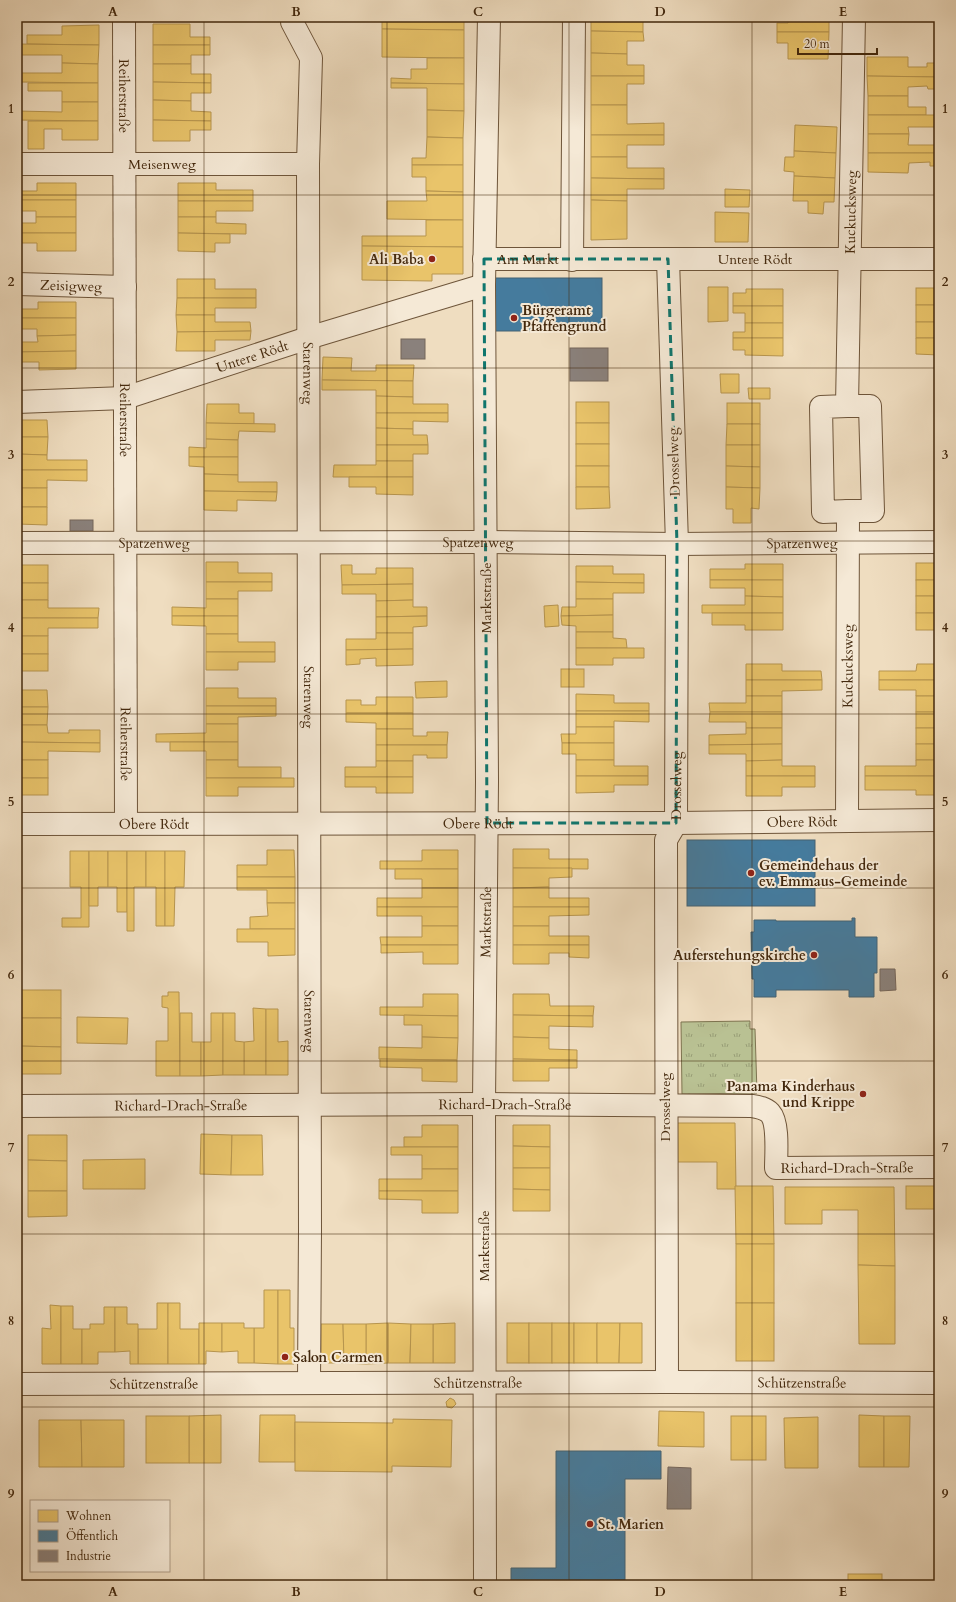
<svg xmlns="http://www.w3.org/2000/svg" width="956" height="1602" font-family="Cardo,serif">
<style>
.park{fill:url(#park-tufts);stroke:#7e7450}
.homes{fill:#e9c46a;stroke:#b7954e}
.public{fill:#457b9d;stroke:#446272}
.industry{fill:#8a817c;stroke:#75665b}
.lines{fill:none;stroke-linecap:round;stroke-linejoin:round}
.minor-casing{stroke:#6e553a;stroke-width:24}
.minor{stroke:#f5e9d6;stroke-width:22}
.marked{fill:none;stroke:#0f766e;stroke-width:3;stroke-dasharray:8 5;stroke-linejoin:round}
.grid{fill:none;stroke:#43280d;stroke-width:1;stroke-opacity:0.55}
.poi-dot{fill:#8f2418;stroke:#f5e9d6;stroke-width:1.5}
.labels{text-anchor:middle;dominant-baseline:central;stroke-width:4;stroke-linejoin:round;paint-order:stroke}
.street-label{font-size:14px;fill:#43280d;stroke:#f5e9d6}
.poi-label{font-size:14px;font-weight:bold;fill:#43280d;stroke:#f5e9d6;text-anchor:start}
.neatline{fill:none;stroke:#43280d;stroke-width:1.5}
.grid-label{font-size:13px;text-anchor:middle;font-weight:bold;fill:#43280d}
</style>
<defs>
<pattern id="park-tufts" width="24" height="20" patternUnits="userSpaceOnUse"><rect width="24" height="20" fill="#b9c193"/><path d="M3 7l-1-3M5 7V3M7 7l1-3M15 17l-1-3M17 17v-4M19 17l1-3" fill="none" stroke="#989d76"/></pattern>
</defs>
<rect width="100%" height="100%" fill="#efddc0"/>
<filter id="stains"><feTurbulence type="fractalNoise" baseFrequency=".005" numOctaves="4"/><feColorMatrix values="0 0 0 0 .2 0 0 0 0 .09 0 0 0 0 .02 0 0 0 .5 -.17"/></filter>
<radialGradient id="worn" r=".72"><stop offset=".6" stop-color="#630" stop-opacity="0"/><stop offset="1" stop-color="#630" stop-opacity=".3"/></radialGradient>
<path class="park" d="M750,1021V1029H755L757,1093L682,1094L681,1022Z"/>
<g class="homes">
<path d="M382,17H464V30L382,29Z"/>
<path d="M591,17H627V21H643V32L591,31Z"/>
<path d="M788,17H829V32H777V23H788Z"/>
<path d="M153,24H190V37H210V45H153Z"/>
<path d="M99,25V45L27,44V35H62V26Z"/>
<path d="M382,29L464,30V58L382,57Z"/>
<path d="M591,31L643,32L644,41H627V54L591,53Z"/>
<path d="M777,32H829L828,59H788V43H777Z"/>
<path d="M18,44L99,45L98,64L62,63V55H18Z"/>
<path d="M153,45H210V55H191V64H153Z"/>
<path d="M591,53L627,54V65H644V76H591Z"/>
<path d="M867,57H908V67H927V63H939V77L867,76Z"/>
<path d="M427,58H464V84L391,83V78L411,79V69H427Z"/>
<path d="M62,63L98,64V83L21,82V73H62Z"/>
<path d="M153,64H191V74H211V83L153,82Z"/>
<path d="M591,76H644V84H627V105H591Z"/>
<path d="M867,76L939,77V89H928L927,86L908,87V96H868Z"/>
<path d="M153,82L211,83V93H191V101L153,100Z"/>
<path d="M28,83H98V102H62V91H28Z"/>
<path d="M391,83L464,84V111L427,110V88H391Z"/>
<path d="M868,96H908V107H926V115H868Z"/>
<path d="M153,100L191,101V111L211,112V121L153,120Z"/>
<path d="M62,102H98V121L17,120V111L62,112Z"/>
<path d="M591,105H627V124L664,123V135H591Z"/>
<path d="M427,110L464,111L463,138L427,137Z"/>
<path d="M868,115H939V127H908L909,134H868Z"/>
<path d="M153,120L211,121V130H190V141H153Z"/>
<path d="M28,121H98V140H62V129H44V149H28Z"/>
<path d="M795,125L837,127L836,153L794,151Z"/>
<path d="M868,134H909L908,145H939V153H868Z"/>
<path d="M591,135H664V145H627V157H591Z"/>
<path d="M427,137L463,138V165H412V158H426Z"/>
<path d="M794,151L836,153L835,178L794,176V172L784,171L785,157H794Z"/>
<path d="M868,153H939V166H930V162L909,163L908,173L868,172Z"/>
<path d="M591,157H627V168H664V179L591,178Z"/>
<path d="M412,165H463V192L426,191V177H412Z"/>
<path d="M794,176L835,178L834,202H824L823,214L808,213V201H793Z"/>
<path d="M591,178L664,179V189H627V201L591,200Z"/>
<path d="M37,183H76V200H17V191H37Z"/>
<path d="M178,183H216V190H253V201H178Z"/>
<path d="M725,189L750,190L749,207H725Z"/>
<path d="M426,191L463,192V220L387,219V201H427Z"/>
<path d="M17,200H76V217H36V211H17Z"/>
<path d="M591,200L627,201V239L591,240Z"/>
<path d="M178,201H253V211H216V217H178Z"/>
<path d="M715,212L749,213L748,242H715Z"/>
<path d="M36,217H76V233H17V223H36Z"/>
<path d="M178,217H216V223L246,224V234L178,233Z"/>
<path d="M426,220H463V247L362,246V236H426Z"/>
<path d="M17,233H76V251H37V243H17Z"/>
<path d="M178,233L230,234V243H215V252L178,251Z"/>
<path d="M362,246L463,247V274H432V281L362,280Z"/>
<path d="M177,279H215V289H256V298H177Z"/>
<path d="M708,287H728V321L708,322Z"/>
<rect x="916" y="288" width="23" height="17"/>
<path d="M746,289H783V306H733V293H746Z"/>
<path d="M177,298H256V308H215V315H176Z"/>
<path d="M38,302H76V318H17V309H38Z"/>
<rect x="916" y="305" width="23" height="17"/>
<path d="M733,306H783V323H745V313H733Z"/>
<path d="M176,315H215V322H250L251,331L177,332Z"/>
<path d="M17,318H76V335L37,336V329H17Z"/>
<rect x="916" y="322" width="23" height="16"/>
<path d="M745,323H783V338H733V332H745Z"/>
<path d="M251,331L250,340H215V351H176L177,332Z"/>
<path d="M76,335V351L17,352V342H38L37,336Z"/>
<path d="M733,338H783V356L745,355V350H733Z"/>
<path d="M916,338H939V355L916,354Z"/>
<path d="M76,351V369L39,370V362H17V352Z"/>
<path d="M323,357L352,358L351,371H376V365H414L413,381L322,380Z"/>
<path d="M720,374H739V393H721Z"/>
<rect x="936" y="376" width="3" height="22"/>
<path d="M322,380L413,381V397L376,396V390H322Z"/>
<path d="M748,388H770V399H749Z"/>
<path d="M376,396L413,397V404H448V413H376Z"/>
<rect x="576" y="402" width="33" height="21"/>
<rect x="727" y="403" width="33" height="21"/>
<path d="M207,404H239V413H254V424L206,423Z"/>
<path d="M376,413H448V422L413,421V429L376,428Z"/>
<path d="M17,420H47L48,437H17Z"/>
<path d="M206,423L275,424V432L239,431L238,440L206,439Z"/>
<rect x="576" y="423" width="33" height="21"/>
<path d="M727,424H760V445H726Z"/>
<path d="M376,428L413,429V435H427L428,445H376Z"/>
<path d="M17,437H48L47,455L17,454Z"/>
<path d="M206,439L238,440V457H189V447L206,448Z"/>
<rect x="576" y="444" width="33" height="22"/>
<path d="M376,445H428V454H413V461H376Z"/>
<path d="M726,445H760V467L726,466Z"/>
<path d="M17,454L47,455V460H87V470H17Z"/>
<path d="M189,457H238V475L204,474V467L189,466Z"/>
<path d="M376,461H413V477H333L334,465H376Z"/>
<rect x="576" y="466" width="33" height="21"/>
<path d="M726,466L760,467V488L726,487Z"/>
<path d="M17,470H87V481L47,480V488H17Z"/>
<path d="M204,474L238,475V482H277V492L204,491Z"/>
<path d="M349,477H413V495L376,494V487H349Z"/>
<path d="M576,487H609L610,508L576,509Z"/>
<path d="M726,487L760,488L759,509L751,508V523H733V509H726Z"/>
<rect x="17" y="488" width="30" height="19"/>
<path d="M204,491L277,492L276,501L237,500V511L204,510Z"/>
<path d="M17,507H47V525L17,524Z"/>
<path d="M206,562H238V573H272V582H206Z"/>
<rect x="916" y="563" width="23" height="17"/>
<path d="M745,564H783V580H710V569H745Z"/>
<rect x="17" y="565" width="31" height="18"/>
<path d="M341,565H352V574H376V568H413V584L342,585Z"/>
<path d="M576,566H613V574H644V583L576,582Z"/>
<path d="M710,580H783V597L745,596V588H710Z"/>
<rect x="916" y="580" width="23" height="16"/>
<path d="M206,582H272V591H238V599H206Z"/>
<path d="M576,582L644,583V593H613V599H576Z"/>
<rect x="17" y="583" width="31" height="17"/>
<path d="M413,584V600L376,601V594H342V585Z"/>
<path d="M745,596L783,597V613H702V605H745Z"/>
<rect x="916" y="596" width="23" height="17"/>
<path d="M206,599H238V616H172V607L206,608Z"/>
<path d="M576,599H613V615L561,616L562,607H576Z"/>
<path d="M17,600H48V608H99L98,618H17Z"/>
<path d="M413,600V607H427V616L376,617V601Z"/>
<path d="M558,605L559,626L545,627L544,606Z"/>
<path d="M712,613H783V630H745V625H712Z"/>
<rect x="916" y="613" width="23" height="17"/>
<path d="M613,615V632H576V626L562,625L561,616Z"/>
<path d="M172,616H238V634H206V626L172,625Z"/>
<path d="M427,616V626L413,627V633H376V617Z"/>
<path d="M17,618H98V628H48V636H17Z"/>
<path d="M576,632H613V638L626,639L627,648H576Z"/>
<path d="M376,633H413V649L346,650V639H376Z"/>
<path d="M206,634H238V642H275V652H206Z"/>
<rect x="17" y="636" width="31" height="18"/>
<path d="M576,648H644V658H613V665H576Z"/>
<path d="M413,649V665L376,666V658L360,659V664L346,665V650Z"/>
<path d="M206,652H275V662H238V670H206Z"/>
<rect x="17" y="654" width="31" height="17"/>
<path d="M746,664H782V671H821L822,680H746Z"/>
<path d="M917,664H939V680H879V671H916Z"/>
<rect x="561" y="669" width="23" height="18"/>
<path d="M746,680H822V690L782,691V696H746Z"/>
<path d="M879,680H939V696H916V690H879Z"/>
<path d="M447,681V697L416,698L415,682Z"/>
<path d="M206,688H238V698H276V706H206Z"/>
<path d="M17,690H47L48,707H17Z"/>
<path d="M576,694L614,695V703H649V711H576Z"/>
<path d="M746,696H782V712H710L709,703H746Z"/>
<rect x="916" y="696" width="23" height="16"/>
<path d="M376,697H413V713H346V700H361V705H376Z"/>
<path d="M206,706H276V716L238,717V724H206Z"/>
<path d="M17,707H48L47,725H17Z"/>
<path d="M576,711H649V722L614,721V727H576Z"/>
<path d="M710,712H782V728H746V722H709Z"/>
<rect x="916" y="712" width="23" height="16"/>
<path d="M346,713H413V729H376V723L346,722Z"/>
<path d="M206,724H238V742H156V734L206,733Z"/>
<path d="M17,725H47L48,733H69V730H100V743L17,742Z"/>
<path d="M576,727H614V743H562L561,734H576Z"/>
<path d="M746,728H782V744L709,745V735L746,734Z"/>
<rect x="916" y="728" width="23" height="16"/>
<path d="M376,729H413V736H427V732H448L447,745H376Z"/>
<path d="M17,742L100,743V752L48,751V760H17Z"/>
<path d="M170,742H238V760H206V751H170Z"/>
<path d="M562,743H614V760H576V754H562Z"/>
<path d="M782,744V760L746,761V754H709V745Z"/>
<rect x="916" y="744" width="23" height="16"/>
<path d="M376,745H447V758H427V755H413V761H376Z"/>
<rect x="17" y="760" width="31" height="18"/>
<path d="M206,760H238V767H281V778H206Z"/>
<path d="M576,760H614V766H648V776H576Z"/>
<path d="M782,760V766H815V776H746V761Z"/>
<path d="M916,760H939V776H865V766H916Z"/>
<path d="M376,761H413V777H345V767H376Z"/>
<path d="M576,776H648V785H614V792L576,793Z"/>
<path d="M746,776H815V787H782V796H746Z"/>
<path d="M865,776H939V795H916V790H865Z"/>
<path d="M345,777H413V793H376V787H345Z"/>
<rect x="17" y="778" width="31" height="17"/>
<path d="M206,778H294V787H238V796H206Z"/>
<path d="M513,849H549V859H588V869L513,868Z"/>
<path d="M267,850H294L295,877H237V865H267Z"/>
<path d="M422,850H458V869H380V861H422Z"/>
<path d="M936,850H939V885H937Z"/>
<path d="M70,851H89V927H62V918H81V887H70Z"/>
<path d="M89,851H108V887H98V906H89Z"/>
<path d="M108,851H127V912H117V887H108Z"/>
<path d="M127,851H146V887H134V931H127Z"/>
<path d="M146,851H165V926H156V887H146Z"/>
<path d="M165,851H185L184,887H175L174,926H165Z"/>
<path d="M513,868H572V877L549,878V887L513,888Z"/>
<path d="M395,869H458V888H422V879H395Z"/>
<path d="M237,877H295V903H267V890H237Z"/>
<path d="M549,887V898H589V907H513V888Z"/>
<path d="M422,888H458V907H377V898H422Z"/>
<path d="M267,903H295V929H250V917L268,916Z"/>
<path d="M377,907H458V926H422V916H377Z"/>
<path d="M513,907H589V915L549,916V926H513Z"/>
<path d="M422,926H458V945H381L380,937H422Z"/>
<path d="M513,926H549V936H589V945H513Z"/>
<path d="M237,929H295V955L268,956V942H237Z"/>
<rect x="17" y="941" width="2" height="37"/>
<path d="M381,945H458V964H423V952L381,953Z"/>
<path d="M513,945H589V958L569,957V953H549V964H513Z"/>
<rect x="19" y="990" width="42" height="28"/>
<path d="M168,992H179L180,1076H156V1041H168V1008L162,1007V996H168Z"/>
<path d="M423,994H458V1016L380,1015V1007H423Z"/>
<path d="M513,994H549L550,1006H594L593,1016L513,1015Z"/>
<path d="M253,1008L266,1009V1075H244V1042L254,1041Z"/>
<path d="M266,1009H278V1042L288,1041V1075H266Z"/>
<path d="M180,1013H192V1042H201V1076H180Z"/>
<path d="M211,1013H223V1075L201,1076V1042H211Z"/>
<path d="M223,1013H235V1041L244,1042V1075H223Z"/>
<path d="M404,1015L458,1016V1038L422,1037V1025H404Z"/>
<path d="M513,1015L593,1016V1027L549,1026V1038L513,1037Z"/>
<path d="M77,1017L128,1018L127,1044L77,1043Z"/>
<path d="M19,1018H61V1047L18,1046Z"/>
<path d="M422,1037L458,1038L457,1060L379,1059V1047L422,1048Z"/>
<path d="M513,1037L549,1038V1049L577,1050V1060L513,1059Z"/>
<path d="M18,1046L61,1047V1074H19Z"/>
<path d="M380,1059L457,1060V1082L422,1081V1068L380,1067Z"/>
<path d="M513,1059L577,1060V1068H549V1081H513Z"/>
<path d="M677,1123H735L736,1189H717V1162H677Z"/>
<path d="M422,1125H458V1147H404V1137H422Z"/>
<path d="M513,1125H550V1147L513,1146Z"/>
<path d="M201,1134L232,1135L231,1175L200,1174Z"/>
<path d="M28,1135H67V1161L28,1160Z"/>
<path d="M232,1135H262L263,1175H231Z"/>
<path d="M513,1146L550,1147V1168H513Z"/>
<path d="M391,1147H458V1169H422V1155H391Z"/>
<path d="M145,1159V1189H83V1160Z"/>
<path d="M28,1160L67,1161V1191H28Z"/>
<path d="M513,1168H550V1190L513,1189Z"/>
<path d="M422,1169H458V1191H379V1179H422Z"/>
<path d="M735,1186H773L774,1244H736Z"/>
<rect x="906" y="1186" width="33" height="23"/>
<path d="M785,1187H894L895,1266L858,1265V1210H822V1224H785Z"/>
<path d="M513,1189L550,1190V1211H513Z"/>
<path d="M28,1191H67V1216L28,1217Z"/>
<path d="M379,1191H458V1213H422V1200L379,1199Z"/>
<rect x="17" y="1233" width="3" height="35"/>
<rect x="736" y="1244" width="38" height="59"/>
<path d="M858,1265L895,1266V1344H859Z"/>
<path d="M264,1290H278V1364L254,1363V1328H264Z"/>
<path d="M278,1290H290V1328H294V1364H278Z"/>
<path d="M157,1303H168V1364H138V1329H157Z"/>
<path d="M168,1303H180V1329H199V1364H168Z"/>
<rect x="736" y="1303" width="38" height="58"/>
<path d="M50,1305L61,1306V1364H42V1328L51,1329Z"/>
<path d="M61,1306H73V1329H82V1364H61Z"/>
<path d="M104,1307H115V1352H98V1364H82V1329H90V1324H104Z"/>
<path d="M115,1307H127V1324H138V1364H130V1351L115,1352Z"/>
<path d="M199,1323H222V1352L206,1351V1364H199Z"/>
<path d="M222,1323H244V1328H254V1363H238V1351L222,1352Z"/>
<path d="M388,1323L411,1324L410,1363H388Z"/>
<path d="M388,1323V1363L366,1364V1324Z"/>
<path d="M455,1323V1363H433V1324Z"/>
<rect x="507" y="1323" width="22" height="40"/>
<rect x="529" y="1323" width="23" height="40"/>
<rect x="552" y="1323" width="22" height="40"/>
<rect x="574" y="1323" width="23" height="40"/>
<path d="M597,1323H620L619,1363H597Z"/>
<path d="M620,1323H642V1363H619Z"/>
<path d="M321,1324H343L344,1363H321Z"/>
<path d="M343,1324H366V1364L344,1363Z"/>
<path d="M411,1324H433V1363H410Z"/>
<path d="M450,1398L454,1400L456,1404L452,1408L447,1407L446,1402Z"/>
<path d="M659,1411L704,1412V1447L658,1446Z"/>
<path d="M221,1415V1463H189V1416Z"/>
<path d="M260,1415H295V1462H259Z"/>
<path d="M859,1415L884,1416V1467H859Z"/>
<rect x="146" y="1416" width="43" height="47"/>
<rect x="731" y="1416" width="35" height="44"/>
<path d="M884,1416H910L909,1467H884Z"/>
<path d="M818,1417V1468H785L784,1418Z"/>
<path d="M393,1419L452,1420L451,1467L392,1466V1472L295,1471V1422L393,1423Z"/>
<path d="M39,1420H81L82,1467H39Z"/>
<path d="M81,1420H124V1467H82Z"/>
<rect x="848" y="1574" width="34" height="11"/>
</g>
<g class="public">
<rect x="493" y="278" width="109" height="53"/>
<rect x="687" y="840" width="128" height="66"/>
<path d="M852,918H855V937H877V973H874V997H849V990H776V997H754V979H752L751,932H754V920H776V921H852Z"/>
<path d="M556,1451H661V1479H625V1580H615V1585H511V1568H556Z"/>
</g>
<g class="industry">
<rect x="401" y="339" width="24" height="20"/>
<rect x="570" y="348" width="38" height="33"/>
<rect x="70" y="520" width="23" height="11"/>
<path d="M880,969H895L896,990L880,991Z"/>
<path d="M668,1467L691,1468V1509H667Z"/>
</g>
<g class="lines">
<g class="minor-casing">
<g id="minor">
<path id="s1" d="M124,17L126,824"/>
<path id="s2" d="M292,17V22L311,58L308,164L310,1230L309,1383"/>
<path id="s3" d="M17,164H308"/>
<path id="s4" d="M484,259H939"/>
<path d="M572,260L574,17"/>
<path id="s5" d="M17,284L125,287"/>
<path id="s6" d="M17,402L125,398L308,338L484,285"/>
<path d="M847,406H870L873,511H848"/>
<path id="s7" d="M17,543L486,542L677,544L939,542"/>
<path id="s8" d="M847,820L848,511L823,512L821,407L847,406L854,17"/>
<path id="s9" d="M17,824L676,823L939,820"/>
<path id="s10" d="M17,1106L484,1104L752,1106C759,1107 765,1108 770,1113C779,1123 776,1155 776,1168L939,1167"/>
<path id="s11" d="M667,1382L666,840L676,823L677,544L668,259"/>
<path id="s12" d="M17,1384L667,1382L939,1383"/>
<path id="s13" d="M485,1585L484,1104L487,781L484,285L489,17"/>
</g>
</g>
<use href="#minor" class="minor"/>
</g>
<path class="marked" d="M484,259H668L677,544L676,823H487Z"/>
<path class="grid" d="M204,17V1585M387,17V1585M569,17V1585M752,17V1585M17,195H939M17,368H939M17,541H939M17,714H939M17,888H939M17,1061H939M17,1234H939M17,1407H939"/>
<g class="poi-dot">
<circle cx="432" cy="259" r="4"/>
<circle cx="514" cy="318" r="4"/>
<circle cx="751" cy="873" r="4"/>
<circle cx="814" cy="955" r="4"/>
<circle cx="863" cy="1094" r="4"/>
<circle cx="285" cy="1357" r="4"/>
<circle cx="590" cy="1524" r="4"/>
</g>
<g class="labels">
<g class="street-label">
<text stroke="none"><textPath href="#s1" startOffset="79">Reiherstraße</textPath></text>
<text stroke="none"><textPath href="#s3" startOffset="145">Meisenweg</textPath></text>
<text stroke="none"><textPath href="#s8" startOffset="659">Kuckucksweg</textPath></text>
<text stroke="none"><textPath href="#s4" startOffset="44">Am Markt</textPath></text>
<text stroke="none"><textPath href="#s4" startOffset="271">Untere Rödt</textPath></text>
<text stroke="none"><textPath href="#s5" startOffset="54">Zeisigweg</textPath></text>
<text stroke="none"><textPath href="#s6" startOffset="242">Untere Rödt</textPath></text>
<text stroke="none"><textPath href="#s2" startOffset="361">Starenweg</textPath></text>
<text stroke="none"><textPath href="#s1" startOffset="403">Reiherstraße</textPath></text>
<text transform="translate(674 462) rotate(-92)">Drosselweg</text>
<text stroke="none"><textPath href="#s7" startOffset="461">Spatzenweg</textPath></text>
<text stroke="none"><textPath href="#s7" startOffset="137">Spatzenweg</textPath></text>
<text stroke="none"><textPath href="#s7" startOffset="785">Spatzenweg</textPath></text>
<text transform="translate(486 598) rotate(-90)">Marktstraße</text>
<text stroke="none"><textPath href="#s8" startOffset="154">Kuckucksweg</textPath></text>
<text stroke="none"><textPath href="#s2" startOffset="685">Starenweg</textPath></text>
<text stroke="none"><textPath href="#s1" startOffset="727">Reiherstraße</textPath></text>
<text stroke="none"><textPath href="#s11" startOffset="599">Drosselweg</textPath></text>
<text stroke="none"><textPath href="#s9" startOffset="785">Obere Rödt</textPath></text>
<text stroke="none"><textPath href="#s9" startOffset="461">Obere Rödt</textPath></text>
<text stroke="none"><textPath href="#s9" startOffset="137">Obere Rödt</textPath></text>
<text stroke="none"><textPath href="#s13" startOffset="663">Marktstraße</textPath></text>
<text stroke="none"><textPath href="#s2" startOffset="1009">Starenweg</textPath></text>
<text stroke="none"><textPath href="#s10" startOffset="488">Richard-Drach-Straße</textPath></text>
<text stroke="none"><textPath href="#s10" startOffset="164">Richard-Drach-Straße</textPath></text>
<text transform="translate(665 1107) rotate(-90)">Drosselweg</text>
<text stroke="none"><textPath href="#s10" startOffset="882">Richard-Drach-Straße</textPath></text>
<text transform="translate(484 1246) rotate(-90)">Marktstraße</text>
<text stroke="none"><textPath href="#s12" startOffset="461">Schützenstraße</textPath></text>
<text stroke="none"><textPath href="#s12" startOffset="785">Schützenstraße</textPath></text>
<text stroke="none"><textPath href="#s12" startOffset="137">Schützenstraße</textPath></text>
</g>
<g class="poi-label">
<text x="424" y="259" text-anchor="end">Ali Baba</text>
<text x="522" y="310">Bürgeramt<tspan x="522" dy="16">Pfaffengrund</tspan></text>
<text x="759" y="865">Gemeindehaus der<tspan x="759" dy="16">ev. Emmaus-Gemeinde</tspan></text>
<text x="806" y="955" text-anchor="end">Auferstehungskirche</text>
<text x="855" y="1086" text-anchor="end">Panama Kinderhaus<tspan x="855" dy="16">und Krippe</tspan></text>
<text x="293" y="1357">Salon Carmen</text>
<text x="598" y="1524">St. Marien</text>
</g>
</g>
<rect width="956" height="1602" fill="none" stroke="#efddc0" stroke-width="44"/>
<rect x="30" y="1500" width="140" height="72" fill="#f5e9d6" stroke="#ae9c86"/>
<rect x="38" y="1510" width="20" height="12" fill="#e9c46a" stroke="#ae9c86"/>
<text x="66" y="1520" font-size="12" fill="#43280d">Wohnen</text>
<rect x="38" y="1530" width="20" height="12" fill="#457b9d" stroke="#ae9c86"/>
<text x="66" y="1540" font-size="12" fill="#43280d">Öffentlich</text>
<rect x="38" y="1550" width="20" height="12" fill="#8a817c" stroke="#ae9c86"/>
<text x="66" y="1560" font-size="12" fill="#43280d">Industrie</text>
<path d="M798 48v6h79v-6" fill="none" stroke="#43280d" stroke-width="2"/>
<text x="804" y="48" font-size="12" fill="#43280d" stroke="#f5e9d6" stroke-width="3" paint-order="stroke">20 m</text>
<rect x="22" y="22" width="912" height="1558" class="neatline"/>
<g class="grid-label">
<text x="113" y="16">A</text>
<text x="296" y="16">B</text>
<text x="478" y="16">C</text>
<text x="660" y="16">D</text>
<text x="843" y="16">E</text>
<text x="11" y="113">1</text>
<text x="945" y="113">1</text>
<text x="11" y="286">2</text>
<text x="945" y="286">2</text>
<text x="11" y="459">3</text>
<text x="945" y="459">3</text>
<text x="11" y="632">4</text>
<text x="945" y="632">4</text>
<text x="11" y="806">5</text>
<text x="945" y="806">5</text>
<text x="11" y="979">6</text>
<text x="945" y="979">6</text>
<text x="11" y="1152">7</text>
<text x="945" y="1152">7</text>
<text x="11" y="1325">8</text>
<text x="945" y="1325">8</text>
<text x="11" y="1498">9</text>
<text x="945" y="1498">9</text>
<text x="113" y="1596">A</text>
<text x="296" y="1596">B</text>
<text x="478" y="1596">C</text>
<text x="660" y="1596">D</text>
<text x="843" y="1596">E</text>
</g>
<rect width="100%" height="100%" filter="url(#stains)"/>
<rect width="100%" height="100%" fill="url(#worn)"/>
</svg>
